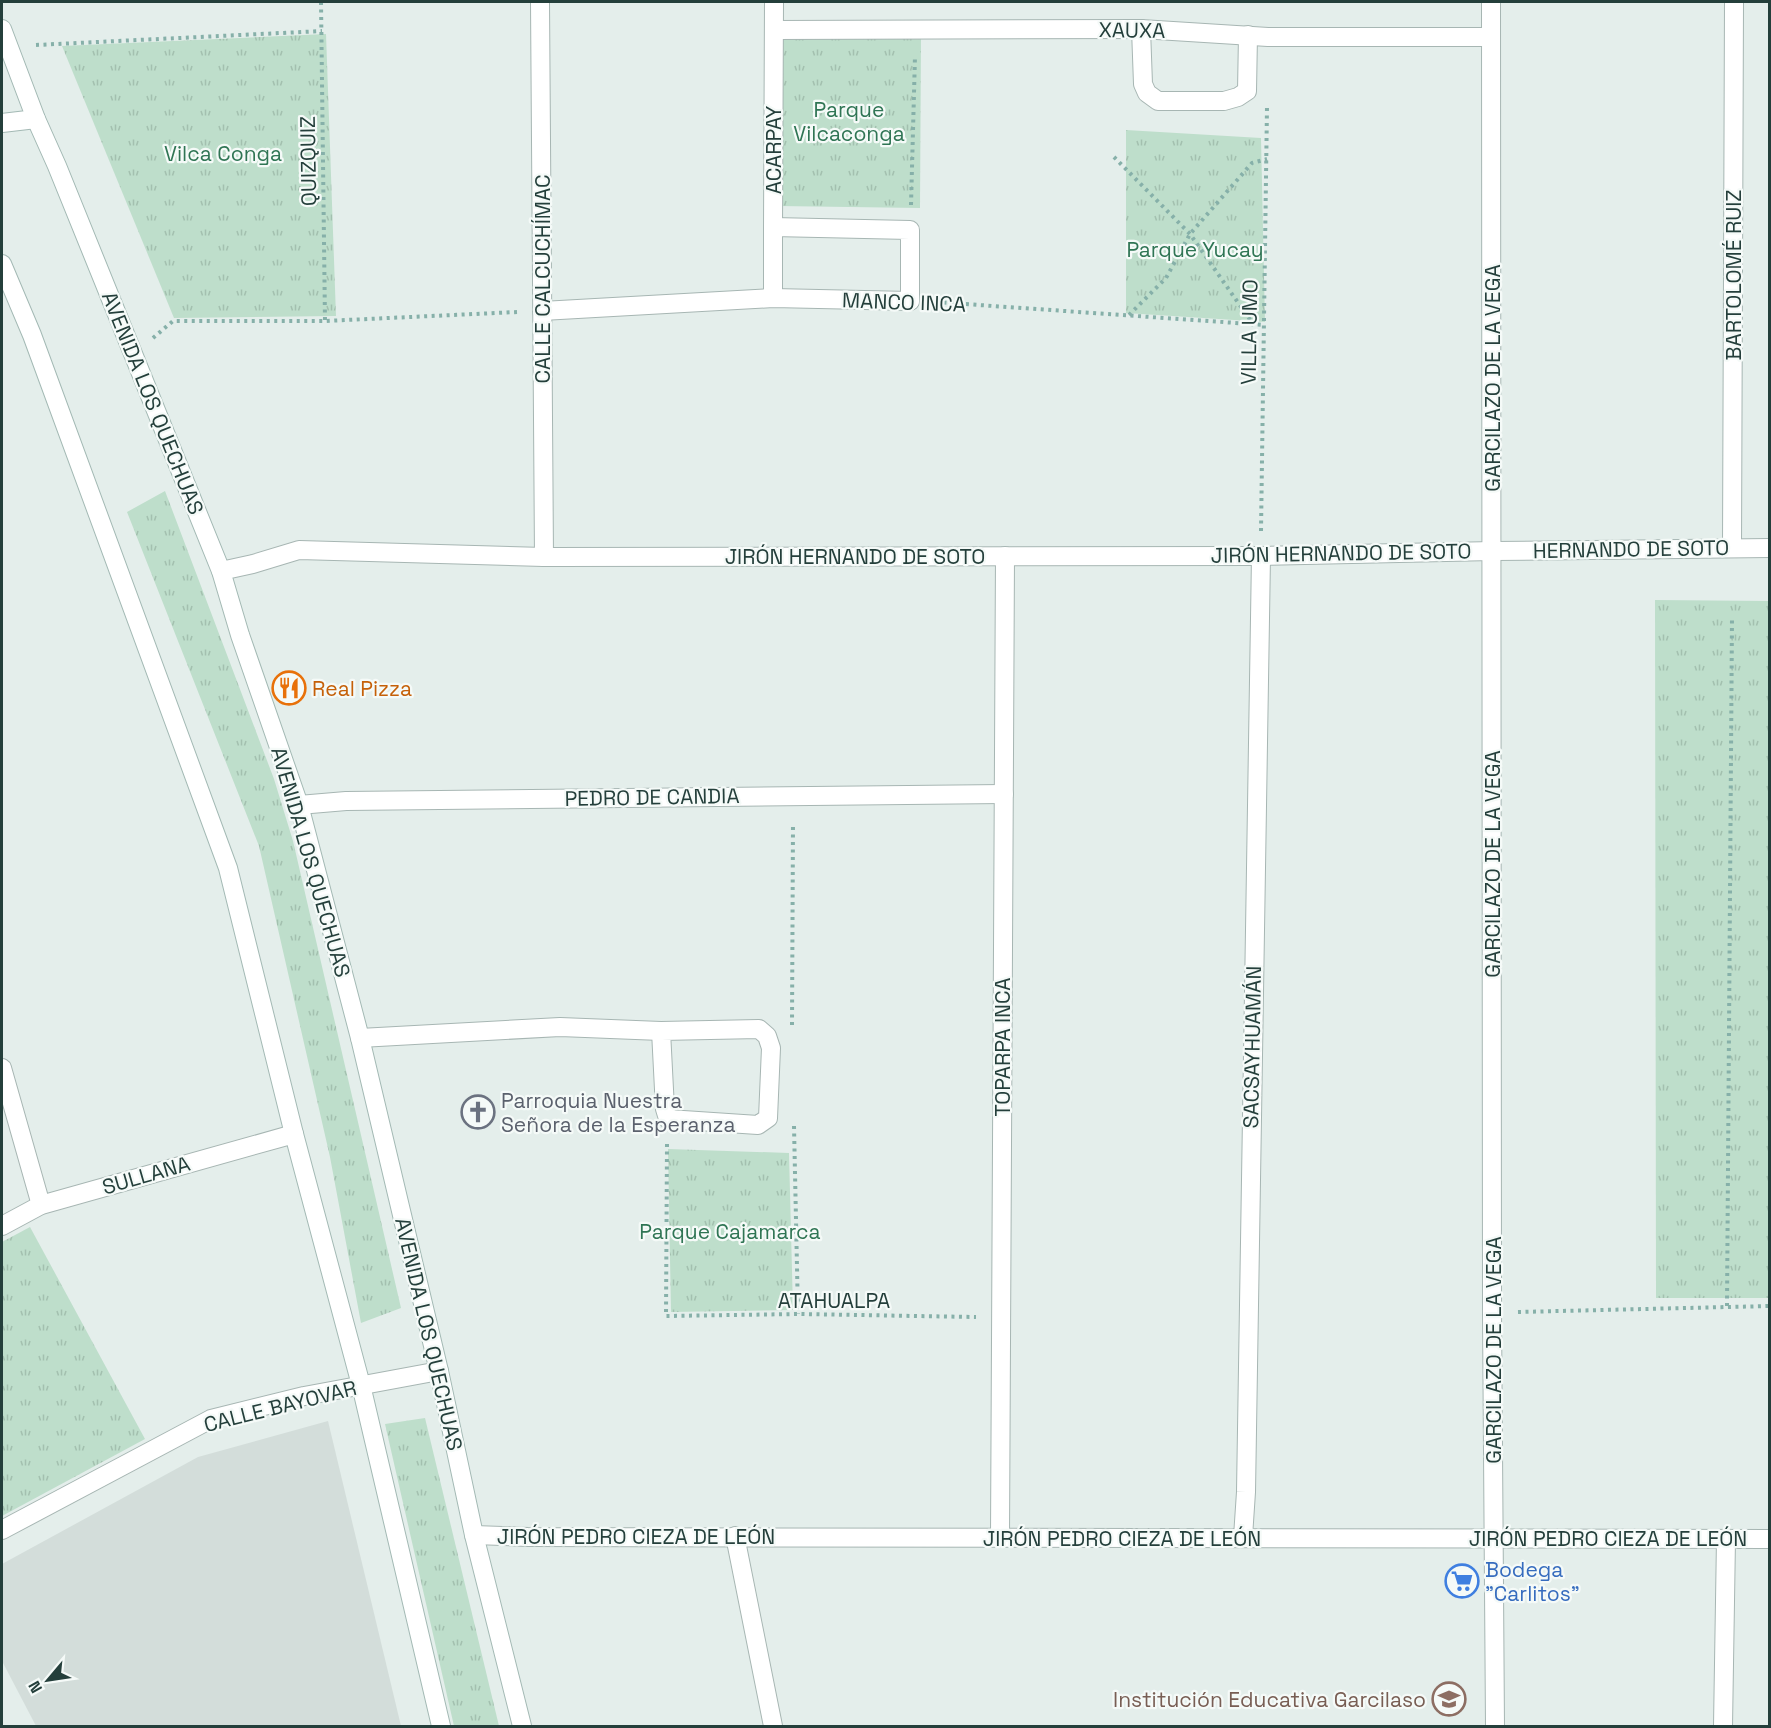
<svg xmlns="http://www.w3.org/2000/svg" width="1771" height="1728" font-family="'Space Grotesk',sans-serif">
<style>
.built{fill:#d3ddda}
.grass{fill:url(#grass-tufts)}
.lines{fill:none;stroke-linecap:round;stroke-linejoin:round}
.service-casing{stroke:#a7b6b3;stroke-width:20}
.pedestrian-casing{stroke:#a7b6b3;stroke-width:20}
.minor-casing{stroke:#a7b6b3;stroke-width:20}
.tertiary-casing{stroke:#a7b6b3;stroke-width:20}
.secondary-casing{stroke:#a3b9b4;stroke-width:20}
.path{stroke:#86b0a9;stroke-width:4;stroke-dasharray:3 4.5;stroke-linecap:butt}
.service{stroke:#fff;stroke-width:18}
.pedestrian{stroke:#fff;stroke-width:18}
.minor{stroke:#fff;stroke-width:18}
.tertiary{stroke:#fff;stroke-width:18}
.secondary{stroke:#fff;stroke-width:18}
.labels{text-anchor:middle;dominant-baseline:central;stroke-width:4.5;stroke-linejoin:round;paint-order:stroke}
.street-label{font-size:21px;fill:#243f3b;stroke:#f5faf8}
.park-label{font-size:21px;fill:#2f7554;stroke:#f5faf8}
.food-label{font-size:21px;fill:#c56008;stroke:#f5faf8;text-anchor:start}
.worship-label{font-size:21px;fill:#5b616d;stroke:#f5faf8;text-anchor:start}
.shop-label{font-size:21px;fill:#366cbe;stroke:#f5faf8;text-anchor:start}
.education-label{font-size:21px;fill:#785e54;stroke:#f5faf8;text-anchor:end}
</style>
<defs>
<pattern id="grass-tufts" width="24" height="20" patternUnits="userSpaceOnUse" patternTransform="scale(1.5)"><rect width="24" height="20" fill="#bedecb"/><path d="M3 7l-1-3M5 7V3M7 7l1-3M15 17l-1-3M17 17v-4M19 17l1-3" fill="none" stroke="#a3c0af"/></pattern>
</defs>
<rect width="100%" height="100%" fill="#e4eeeb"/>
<path class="built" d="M328,1421L401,1726H36L2,1661V1564L198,1457Z"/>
<g class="grass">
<path d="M326,34L336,316L174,318L62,46Z"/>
<path d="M778,34L921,36L920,208L778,206Z"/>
<path d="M1126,130L1261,138L1265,322L1126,313Z"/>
<path d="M165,491L274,779L293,841L401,1308L361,1323L330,1157L259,846L127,512Z"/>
<path d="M1655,600L1769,601V1298H1656Z"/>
<path d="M668,1149L789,1153L793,1310L671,1312Z"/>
<path d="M30,1227L145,1439L2,1516V1242Z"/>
<path d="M425,1418L499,1726H454L385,1424Z"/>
</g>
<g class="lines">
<g class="service-casing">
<g id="service">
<path d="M1141,29L1143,84L1147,93L1158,101H1224L1238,97L1247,91L1248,35"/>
<path d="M773,298V227L910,230V301"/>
<path d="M759,1029L767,1036L771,1048L768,1118L758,1125L668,1119L665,1109L661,1031Z"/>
</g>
</g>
<g class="pedestrian-casing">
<g id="pedestrian">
<path d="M774,30L1141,29"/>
<path d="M773,227L774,2"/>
</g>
</g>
<g class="minor-casing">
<g id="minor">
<path d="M540,2L544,557"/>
<path d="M1141,29L1268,37H1491"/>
<path d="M542,311L773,298L910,301"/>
<path d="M1732,548L1734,2"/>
<path d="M221,571L253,564L299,550L544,557L1261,556L1493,551L1770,548"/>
<path d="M299,805L346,801L1004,794"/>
<path d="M360,1038L560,1027L661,1031"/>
<path d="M2,1068L41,1205"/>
<path d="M2,1226L41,1205L294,1134"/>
<path d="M2,1530L211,1419L304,1396L439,1371"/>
<path d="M735,1536L773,1726"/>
<path d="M1243,1537L1246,1492L1261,556"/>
<path d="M1000,1538L1005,556"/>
<path d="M1723,1726L1726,1539"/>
</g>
</g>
<g class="tertiary-casing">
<g id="tertiary">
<path d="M1491,2L1492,1313L1495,1726"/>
<path d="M474,1535L528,1537L1770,1539"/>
</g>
</g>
<g class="secondary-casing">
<g id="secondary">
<path d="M2,29L36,119L57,166L221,571L240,635L299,805L360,1038L439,1371L474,1535L522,1726"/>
<path d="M2,123L36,119"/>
<path d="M2,264L32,335L228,868L294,1134L361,1385L441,1726"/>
</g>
</g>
<g class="path">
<path d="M321,2L325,321"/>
<path d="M36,45L322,31"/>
<path d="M1114,157L1190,234L1253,324"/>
<path d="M911,205L915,56"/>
<path d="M936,302L1265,325"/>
<path d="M1129,315L1166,278L1190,234L1252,163L1267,159"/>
<path d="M153,338L173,321H325L517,312"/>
<path d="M1261,531L1267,107"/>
<path d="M792,1025L793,823"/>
<path d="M794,1126L798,1314"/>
<path d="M667,1144L666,1316L798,1314L976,1317"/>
<path d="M1727,1306L1732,618"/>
<path d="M1518,1312L1770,1306"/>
</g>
<use href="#service" class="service"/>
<use href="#pedestrian" class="pedestrian"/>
<use href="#minor" class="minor"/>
<use href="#tertiary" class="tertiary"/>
<use href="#secondary" class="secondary"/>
</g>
<defs>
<g id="restaurant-ring" transform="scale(1.725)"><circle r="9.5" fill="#f5faf8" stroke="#e8710a" stroke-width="1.5"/><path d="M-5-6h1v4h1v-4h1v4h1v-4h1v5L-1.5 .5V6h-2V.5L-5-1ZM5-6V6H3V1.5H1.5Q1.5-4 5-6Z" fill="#e8710a"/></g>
<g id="church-ring" transform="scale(1.725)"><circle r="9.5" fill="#f5faf8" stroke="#6b7280" stroke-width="1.5"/><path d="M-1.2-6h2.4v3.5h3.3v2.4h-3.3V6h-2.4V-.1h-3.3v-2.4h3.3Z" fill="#6b7280"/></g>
<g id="supermarket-ring" transform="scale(1.725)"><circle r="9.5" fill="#f5faf8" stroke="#3f7fe0" stroke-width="1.5"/><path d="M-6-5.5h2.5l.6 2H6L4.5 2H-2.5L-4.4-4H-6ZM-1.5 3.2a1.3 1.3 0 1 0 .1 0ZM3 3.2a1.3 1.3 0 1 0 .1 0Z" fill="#3f7fe0"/></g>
<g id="school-ring" transform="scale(1.725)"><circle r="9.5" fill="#f5faf8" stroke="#8d6e63" stroke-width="1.5"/><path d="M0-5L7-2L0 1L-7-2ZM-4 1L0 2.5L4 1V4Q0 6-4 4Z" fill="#8d6e63"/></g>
</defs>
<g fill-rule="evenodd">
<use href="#restaurant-ring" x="289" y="688"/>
<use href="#church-ring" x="478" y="1112"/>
<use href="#supermarket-ring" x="1462" y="1581"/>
<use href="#school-ring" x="1449" y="1699"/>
</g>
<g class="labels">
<g class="street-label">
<text transform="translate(1132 30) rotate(1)">XAUXA</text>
<text transform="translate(773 150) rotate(-90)">ACARPAY</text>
<text transform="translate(308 161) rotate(-91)">QUIZQUIZ</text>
<text transform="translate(1733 275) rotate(-90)">BARTOLOMÉ RUIZ</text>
<text transform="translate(542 279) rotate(-90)">CALLE CALCUCHÍMAC</text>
<text transform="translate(904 302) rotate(2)">MANCO INCA</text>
<text transform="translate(1249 332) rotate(-89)">VILLA UMO</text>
<text transform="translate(1492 378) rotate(-90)">GARCILAZO DE LA VEGA</text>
<text transform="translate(153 403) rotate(68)">AVENIDA LOS QUECHUAS</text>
<text transform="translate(1631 549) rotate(-1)">HERNANDO DE SOTO</text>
<text transform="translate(1341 553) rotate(-1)">JIRÓN HERNANDO DE SOTO</text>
<text x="855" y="556">JIRÓN HERNANDO DE SOTO</text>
<text transform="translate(652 797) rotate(-1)">PEDRO DE CANDIA</text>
<text transform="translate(311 862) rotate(74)">AVENIDA LOS QUECHUAS</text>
<text transform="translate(1492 864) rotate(-90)">GARCILAZO DE LA VEGA</text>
<text transform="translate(1002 1047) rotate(-90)">TOPARPA INCA</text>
<text transform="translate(1252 1047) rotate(-89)">SACSAYHUAMÁN</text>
<text transform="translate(146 1175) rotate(-16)">SULLANA</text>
<text x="834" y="1300">ATAHUALPA</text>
<text transform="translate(429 1334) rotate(77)">AVENIDA LOS QUECHUAS</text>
<text transform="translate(1493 1350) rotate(-90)">GARCILAZO DE LA VEGA</text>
<text transform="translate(280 1406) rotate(-14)">CALLE BAYOVAR</text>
<text x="636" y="1536">JIRÓN PEDRO CIEZA DE LEÓN</text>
<text x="1122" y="1538">JIRÓN PEDRO CIEZA DE LEÓN</text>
<text x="1608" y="1538">JIRÓN PEDRO CIEZA DE LEÓN</text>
</g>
<g class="park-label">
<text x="849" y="109">Parque<tspan x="849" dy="24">Vilcaconga</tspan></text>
<text x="223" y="153">Vilca Conga</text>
<text x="1195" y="249">Parque Yucay</text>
<text x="730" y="1231">Parque Cajamarca</text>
</g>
<g class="food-label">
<text x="312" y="688">Real Pizza</text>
</g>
<g class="worship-label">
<text x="501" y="1100">Parroquia Nuestra<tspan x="501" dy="24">Señora de la Esperanza</tspan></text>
</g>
<g class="shop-label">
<text x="1485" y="1569">Bodega<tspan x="1485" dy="24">"Carlitos"</tspan></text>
</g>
<g class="education-label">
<text x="1426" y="1699">Institución Educativa Garcilaso</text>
</g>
</g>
<rect width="1771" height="1728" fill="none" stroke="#243f3b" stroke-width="6"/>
<g transform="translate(48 1680) rotate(241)" stroke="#f5faf8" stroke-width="4.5" paint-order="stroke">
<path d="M0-4.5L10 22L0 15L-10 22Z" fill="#243f3b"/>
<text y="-9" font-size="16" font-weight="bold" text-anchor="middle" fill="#243f3b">N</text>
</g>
</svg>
